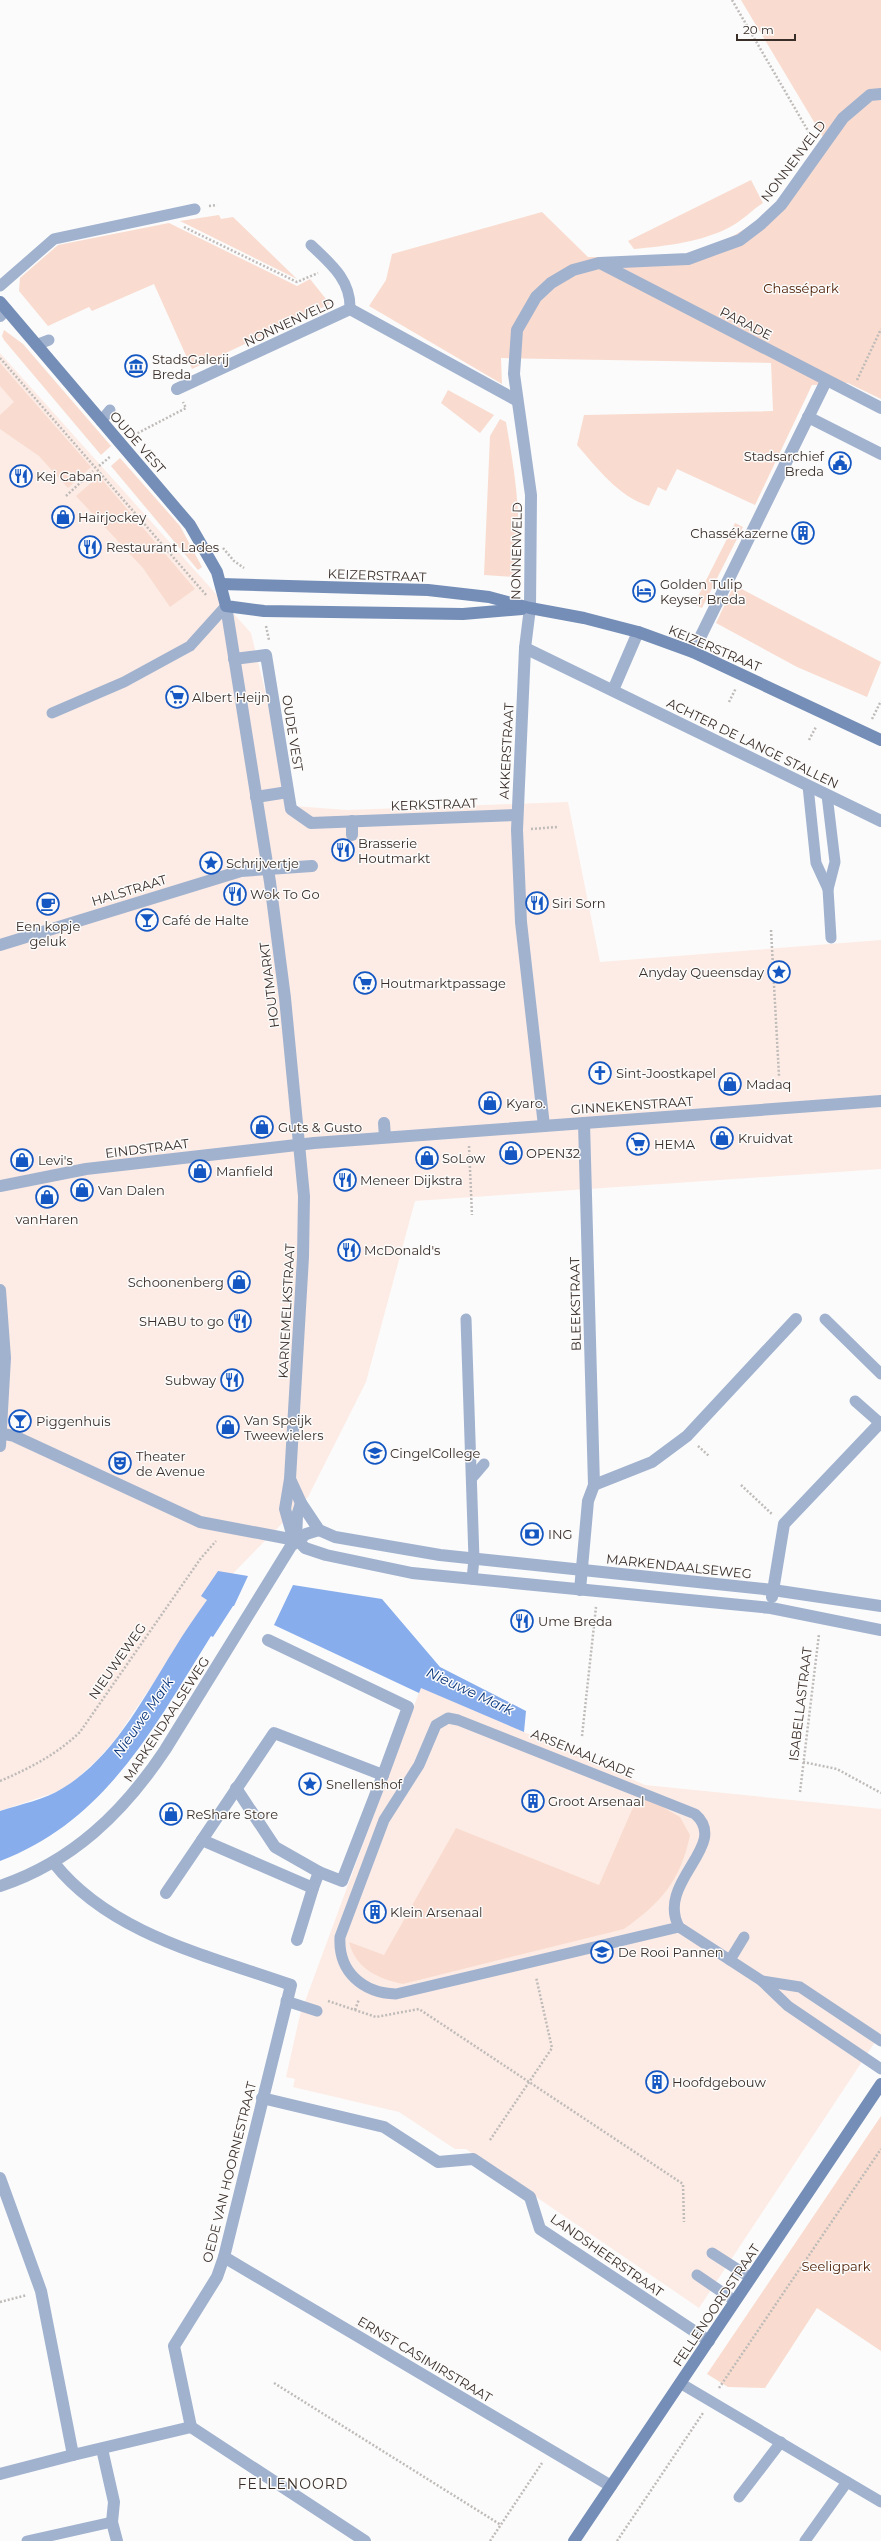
<svg xmlns="http://www.w3.org/2000/svg" width="881" height="2541" font-family="Montserrat,sans-serif">
<style>
.built{fill:#fdece5}
.green{fill:#f9dccf}
.water{fill:#87adec}
.lines{fill:none;stroke-linecap:round;stroke-linejoin:round}
.path{stroke:#bfbbb9;stroke-width:2.5;stroke-dasharray:2 2;stroke-linecap:butt}
.lane{stroke:#a1b2cf;stroke-width:11}
.street{stroke:#a1b2cf;stroke-width:12}
.secondary{stroke:#758eb7;stroke-width:12}
.labels{text-anchor:middle;dominant-baseline:central;stroke-width:3;stroke-linejoin:round;paint-order:stroke}
.street-label{font-size:13px;fill:#3a2e28;stroke:#fbfbfb}
.park-label{font-size:13px;fill:#4c1e03;stroke:#fbfbfb}
.poi-label{font-size:13px;fill:#3a2e28;stroke:#fbfbfb;text-anchor:start}
.water-label{font-size:14px;font-style:italic;fill:#07347c;stroke:#fbfbfb}
.neighbourhood-label{font-size:14px;letter-spacing:1px;fill:#3a2e28;stroke:#fbfbfb}
</style>
<rect width="100%" height="100%" fill="#fbfbfb"/>
<g class="built">
<path d="M0,353L251,633L293,806L347,810L568,802L600,962L881,940V1169L415,1201L366,1382L308,1497L207,1600L154,1682L115,1740L96,1761L73,1782L56,1792L0,1811Z"/>
<path d="M421,1687L645,1785L881,1809V2033L699,2308L466,2149H455L399,2112L293,2087L295,2079L286,2077L300,2015Z"/>
</g>
<g class="green">
<path d="M741,0H881V399L848,383L812,385L755,505L677,469L666,491L658,487L649,506C619,497 597,468 577,445L584,415L773,411L771,363L501,358L502,384L369,306L386,280L392,254L542,212L588,257C620,257 656,260 688,254C716,249 762,221 782,200C798,183 811,161 826,142Z"/>
<path d="M751,180L763,203C752,210 742,221 730,227C702,242 666,246 634,249L628,241Z"/>
<path d="M219,215L221,219L233,217L297,279L180,221Z"/>
<path d="M169,223L297,286L310,279L330,304L192,369L154,284L92,311L89,307L48,326L19,291L20,278L58,245Z"/>
<path d="M4,330L23,344L111,446L101,455L4,340L2,336Z"/>
<path d="M0,363L91,467L68,488L39,456L0,429V415L14,402L0,386Z"/>
<path d="M448,390L494,415L480,433L441,403Z"/>
<path d="M500,419L506,422C515,474 524,525 514,577L484,575L490,436Z"/>
<path d="M120,458L180,526L202,567L198,570L111,466Z"/>
<path d="M99,476L195,589L170,607L143,568L76,496Z"/>
<path d="M735,523L743,527L702,608L694,604Z"/>
<path d="M734,585L881,662L867,697L797,667L716,623Z"/>
<path d="M638,1796L661,1806L680,1817L690,1835C681,1880 661,1903 624,1929L403,1984C378,1979 355,1968 349,1942L384,1955L456,1828L599,1885Z"/>
<path d="M881,2116V2351L817,2308L765,2388L728,2387L707,2374Z"/>
</g>
<g class="water">
<path d="M218,1571L248,1576L234,1606H233L213,1637L211,1636C154,1727 106,1821 0,1861V1811C21,1804 44,1800 63,1788C113,1758 143,1699 173,1651C183,1634 195,1617 207,1600L201,1596Z"/>
<path d="M293,1585L382,1599L440,1667L526,1711L524,1732L421,1688L419,1693L274,1625Z"/>
</g>
<g class="lines">
<g class="path">
<path d="M732,0L811,136"/>
<path d="M209,206L217,205"/>
<path d="M184,227L297,282L318,273"/>
<path d="M0,358L207,596"/>
<path d="M857,380L881,329"/>
<path d="M134,435L186,408L183,402"/>
<path d="M99,466L111,456"/>
<path d="M66,496L93,471"/>
<path d="M223,548L234,561L244,568"/>
<path d="M266,626L269,640"/>
<path d="M729,702L736,688"/>
<path d="M872,719L881,701"/>
<path d="M809,740L816,727"/>
<path d="M531,829L557,827"/>
<path d="M771,930L779,1076"/>
<path d="M469,1146L472,1215"/>
<path d="M698,1446L709,1456"/>
<path d="M741,1485L773,1515"/>
<path d="M582,1736L596,1607"/>
<path d="M803,1762L837,1769L881,1793"/>
<path d="M0,1781C30,1768 56,1755 80,1732L201,1558L216,1541"/>
<path d="M800,1792L819,1634"/>
<path d="M328,2001L376,2017L419,2009L683,2184L684,2222"/>
<path d="M355,2010L359,1999"/>
<path d="M490,2140L552,2048L536,1977"/>
<path d="M0,2302L27,2295"/>
<path d="M274,2383L501,2525"/>
<path d="M719,2388L881,2149"/>
<path d="M490,2541L542,2463"/>
<path d="M617,2541L703,2413"/>
</g>
<g class="lane">
<path d="M311,245C331,264 351,280 350,309"/>
<path d="M0,286L54,239L195,209"/>
<path d="M36,345L49,340"/>
<path d="M101,421L110,410"/>
<path d="M52,713L124,682L190,646L226,606"/>
<path d="M808,786L816,863L828,889"/>
<path d="M827,795L835,862L828,889L831,938"/>
<path d="M466,1319L474,1559L472,1579"/>
<path d="M825,1319L881,1374"/>
<path d="M855,1401L880,1423"/>
<path d="M472,1478L484,1464"/>
<path d="M679,1927L396,1994C363,1993 338,1972 340,1937L384,1820L419,1765L436,1725L448,1718L458,1720L695,1814C731,1845 655,1882 679,1927L762,1981L788,2006L881,2069"/>
<path d="M730,1960L744,1937"/>
<path d="M762,1981L800,1987L881,2041"/>
<path d="M286,2001L317,2011"/>
<path d="M712,2253L751,2278"/>
<path d="M697,2275L735,2301"/>
<path d="M680,2383L881,2502"/>
<path d="M739,2497L781,2442"/>
<path d="M27,2541L112,2522"/>
<path d="M805,2541L847,2482"/>
</g>
<g class="street">
<path d="M600,263L881,408"/>
<path d="M0,316L6,309"/>
<path d="M177,389L350,309L516,400"/>
<path d="M808,417L881,454"/>
<path d="M226,606L270,882L285,998L304,1196L303,1257L290,1479L285,1509L292,1534L305,1548L326,1555L412,1573L771,1608L881,1630"/>
<path d="M525,648L881,821"/>
<path d="M693,652L826,381"/>
<path d="M234,659L266,655L291,809L311,823L517,815"/>
<path d="M613,690L638,632"/>
<path d="M256,797L288,792"/>
<path d="M352,821V835"/>
<path d="M0,945L241,871L312,866"/>
<path d="M384,1123L385,1137"/>
<path d="M544,1126L521,922L517,830L525,648L530,608L531,495L514,374L517,330L536,297L551,283L573,270L599,263L688,259L740,240L761,224L781,205L843,118L870,95L881,94"/>
<path d="M0,1186L86,1169L314,1143L881,1101"/>
<path d="M0,1290L5,1358L0,1446"/>
<path d="M0,1433L14,1436L200,1522L295,1540"/>
<path d="M290,1479L301,1503L319,1530L335,1537L440,1555L773,1590L881,1606"/>
<path d="M594,1485L652,1462L687,1436L796,1319"/>
<path d="M296,1539L297,1516L301,1503"/>
<path d="M580,1590L588,1501L594,1485L584,1123"/>
<path d="M772,1597L784,1524L881,1422"/>
<path d="M268,1640L408,1707L383,1775"/>
<path d="M236,1788L275,1847L319,1872"/>
<path d="M202,1840L274,1733L383,1775L342,1881L319,1872L313,1888"/>
<path d="M54,1863C110,1934 209,1956 291,1985L224,2257L217,2277L174,2346L191,2427"/>
<path d="M0,1886C72,1862 123,1813 165,1750L291,1546L306,1534L319,1530"/>
<path d="M166,1893L202,1840L313,1888L297,1940"/>
<path d="M262,2098L384,2127L438,2162L473,2159L530,2197L540,2229L709,2341"/>
<path d="M0,2178L41,2291L73,2455L191,2427"/>
<path d="M224,2257L611,2486"/>
<path d="M191,2427L365,2541"/>
<path d="M102,2449L114,2502L112,2522L117,2541"/>
<path d="M0,2474L73,2455"/>
</g>
<g class="secondary">
<path d="M0,302L190,525L217,572L226,606L264,611L463,614L522,609"/>
<path d="M221,584L428,590L489,597L530,608L584,618L638,632L693,652L881,740"/>
<path d="M574,2541L881,2084"/>
</g>
</g>
<defs>
<g id="museum-ring" transform="scale(1.15)"><circle r="9.5" fill="#fbfbfb" stroke="#1457c2" stroke-width="1.5"/><path d="M0-6L6-3V-2H-6V-3ZM-5-1h2V3h-2ZM-1-1h2V3h-2ZM3-1h2V3H3ZM-6 4H6V6H-6Z" fill="#1457c2"/></g>
<g id="civic-ring" transform="scale(1.15)"><circle r="9.5" fill="#fbfbfb" stroke="#1457c2" stroke-width="1.5"/><path d="M-.6-6.5H3V-4.5H.6V-3L4-1V1h2V6H-6V1h2V-1L-.6-3ZM-1.2 2.5V6h2.4V2.5Z" fill="#1457c2"/></g>
<g id="restaurant-ring" transform="scale(1.15)"><circle r="9.5" fill="#fbfbfb" stroke="#1457c2" stroke-width="1.5"/><path d="M-5-6h1v4h1v-4h1v4h1v-4h1v5L-1.5 .5V6h-2V.5L-5-1ZM5-6V6H3V1.5H1.5Q1.5-4 5-6Z" fill="#1457c2"/></g>
<g id="shop-ring" transform="scale(1.15)"><circle r="9.5" fill="#fbfbfb" stroke="#1457c2" stroke-width="1.5"/><path d="M-5-2.5h2.3a2.7 3.5 0 0 1 5.4 0H5L5.5 6h-11ZM-1.5-2.5h3a1.5 2.3 0 0 0-3 0Z" fill="#1457c2"/></g>
<g id="building-ring" transform="scale(1.15)"><circle r="9.5" fill="#fbfbfb" stroke="#1457c2" stroke-width="1.5"/><path d="M-4-6H4V6H1V3H-1V6H-4ZM-2.5-4.3h1.7v1.8h-1.7ZM.8-4.3h1.7v1.8H.8ZM-2.5-1h1.7V.8h-1.7ZM.8-1h1.7V.8H.8Z" fill="#1457c2"/></g>
<g id="hotel-ring" transform="scale(1.15)"><circle r="9.5" fill="#fbfbfb" stroke="#1457c2" stroke-width="1.5"/><path d="M-6-4.5h1.5V1H6V5H4.5V3h-9V5H-6ZM-4 0a1.8 1.8 0 1 1 3.6 0ZM.5 0V-2.5h3Q6-2.5 6 0Z" fill="#1457c2"/></g>
<g id="supermarket-ring" transform="scale(1.15)"><circle r="9.5" fill="#fbfbfb" stroke="#1457c2" stroke-width="1.5"/><path d="M-6-5.5h2.5l.6 2H6L4.5 2H-2.5L-4.4-4H-6ZM-1.5 3.2a1.3 1.3 0 1 0 .1 0ZM3 3.2a1.3 1.3 0 1 0 .1 0Z" fill="#1457c2"/></g>
<g id="sight-ring" transform="scale(1.15)"><circle r="9.5" fill="#fbfbfb" stroke="#1457c2" stroke-width="1.5"/><path d="M0-6L1.8-2.2L6-1.7L2.9 1.2L3.7 5.4L0 3.3L-3.7 5.4L-2.9 1.2L-6-1.7L-1.8-2.2Z" fill="#1457c2"/></g>
<g id="cafe-ring" transform="scale(1.15)"><circle r="9.5" fill="#fbfbfb" stroke="#1457c2" stroke-width="1.5"/><path d="M-5.5-4.5H6V0H3Q3 3.5 0 3.5H-2.5Q-5.5 3.5-5.5 0ZM3-3.2v2h1.7v-2ZM-6 4.5H4V6H-6Z" fill="#1457c2"/></g>
<g id="bar-ring" transform="scale(1.15)"><circle r="9.5" fill="#fbfbfb" stroke="#1457c2" stroke-width="1.5"/><path d="M-6-5H6L.8 .8V4.5H3.5V6h-7V4.5H-.8V.8Z" fill="#1457c2"/></g>
<g id="church-ring" transform="scale(1.15)"><circle r="9.5" fill="#fbfbfb" stroke="#1457c2" stroke-width="1.5"/><path d="M-1.2-6h2.4v3.5h3.3v2.4h-3.3V6h-2.4V-.1h-3.3v-2.4h3.3Z" fill="#1457c2"/></g>
<g id="school-ring" transform="scale(1.15)"><circle r="9.5" fill="#fbfbfb" stroke="#1457c2" stroke-width="1.5"/><path d="M0-5L7-2L0 1L-7-2ZM-4 1L0 2.5L4 1V4Q0 6-4 4Z" fill="#1457c2"/></g>
<g id="theatre-ring" transform="scale(1.15)"><circle r="9.5" fill="#fbfbfb" stroke="#1457c2" stroke-width="1.5"/><path d="M-5-5.5Q0-4 5-5.5V0Q5 5 0 6Q-5 5-5 0ZM-3.3-2.5H-1v1.5H-3.3ZM1-2.5H3.3v1.5H1ZM-2.8 1Q0 5.5 2.8 1Z" fill="#1457c2"/></g>
<g id="bank-ring" transform="scale(1.15)"><circle r="9.5" fill="#fbfbfb" stroke="#1457c2" stroke-width="1.5"/><path d="M-6-4H6V4H-6ZM0-2.3a2.3 2.3 0 1 0 0 4.6a2.3 2.3 0 1 0 0-4.6Z" fill="#1457c2"/></g>
</defs>
<g fill-rule="evenodd">
<use href="#museum-ring" x="136" y="366"/>
<use href="#civic-ring" x="840" y="463"/>
<use href="#restaurant-ring" x="21" y="476"/>
<use href="#shop-ring" x="63" y="517"/>
<use href="#building-ring" x="803" y="533"/>
<use href="#restaurant-ring" x="90" y="547"/>
<use href="#hotel-ring" x="644" y="591"/>
<use href="#supermarket-ring" x="177" y="697"/>
<use href="#restaurant-ring" x="343" y="850"/>
<use href="#sight-ring" x="211" y="863"/>
<use href="#restaurant-ring" x="235" y="894"/>
<use href="#restaurant-ring" x="537" y="903"/>
<use href="#cafe-ring" x="48" y="904"/>
<use href="#bar-ring" x="147" y="920"/>
<use href="#sight-ring" x="779" y="972"/>
<use href="#supermarket-ring" x="365" y="983"/>
<use href="#church-ring" x="600" y="1073"/>
<use href="#shop-ring" x="730" y="1084"/>
<use href="#shop-ring" x="490" y="1103"/>
<use href="#shop-ring" x="262" y="1127"/>
<use href="#shop-ring" x="722" y="1138"/>
<use href="#supermarket-ring" x="638" y="1144"/>
<use href="#shop-ring" x="511" y="1153"/>
<use href="#shop-ring" x="427" y="1158"/>
<use href="#shop-ring" x="22" y="1160"/>
<use href="#shop-ring" x="200" y="1171"/>
<use href="#restaurant-ring" x="345" y="1180"/>
<use href="#shop-ring" x="82" y="1190"/>
<use href="#shop-ring" x="47" y="1197"/>
<use href="#restaurant-ring" x="349" y="1250"/>
<use href="#shop-ring" x="239" y="1282"/>
<use href="#restaurant-ring" x="240" y="1321"/>
<use href="#restaurant-ring" x="232" y="1380"/>
<use href="#bar-ring" x="20" y="1421"/>
<use href="#shop-ring" x="228" y="1427"/>
<use href="#school-ring" x="375" y="1453"/>
<use href="#theatre-ring" x="120" y="1463"/>
<use href="#bank-ring" x="532" y="1534"/>
<use href="#restaurant-ring" x="522" y="1621"/>
<use href="#sight-ring" x="310" y="1784"/>
<use href="#building-ring" x="533" y="1801"/>
<use href="#shop-ring" x="171" y="1814"/>
<use href="#building-ring" x="375" y="1912"/>
<use href="#school-ring" x="602" y="1952"/>
<use href="#building-ring" x="657" y="2082"/>
</g>
<g class="labels">
<g class="street-label">
<text transform="translate(793 161) rotate(-53)">NONNENVELD</text>
<text transform="translate(289 322) rotate(-25)">NONNENVELD</text>
<text transform="translate(746 323) rotate(27)">PARADE</text>
<text transform="translate(138 442) rotate(49)">OUDE VEST</text>
<text transform="translate(516 551) rotate(-89)">NONNENVELD</text>
<text transform="translate(377 575) rotate(2)">KEIZERSTRAAT</text>
<text transform="translate(715 648) rotate(23)">KEIZERSTRAAT</text>
<text transform="translate(293 733) rotate(81)">OUDE VEST</text>
<text transform="translate(753 743) rotate(26)">ACHTER DE LANGE STALLEN</text>
<text transform="translate(506 751) rotate(-87)">AKKERSTRAAT</text>
<text transform="translate(434 804) rotate(-2)">KERKSTRAAT</text>
<text transform="translate(129 890) rotate(-17)">HALSTRAAT</text>
<text transform="translate(269 985) rotate(-97)">HOUTMARKT</text>
<text transform="translate(632 1105) rotate(-4)">GINNEKENSTRAAT</text>
<text transform="translate(147 1148) rotate(-7)">EINDSTRAAT</text>
<text transform="translate(575 1304) rotate(-91)">BLEEKSTRAAT</text>
<text transform="translate(286 1311) rotate(-87)">KARNEMELKSTRAAT</text>
<text transform="translate(679 1566) rotate(6)">MARKENDAALSEWEG</text>
<text transform="translate(117 1661) rotate(-55)">NIEUWEWEG</text>
<text transform="translate(800 1704) rotate(-83)">ISABELLASTRAAT</text>
<text transform="translate(166 1719) rotate(-57)">MARKENDAALSEWEG</text>
<text transform="translate(583 1753) rotate(22)">ARSENAALKADE</text>
<text transform="translate(229 2172) rotate(-76)">OEDE VAN HOORNESTRAAT</text>
<text transform="translate(607 2255) rotate(35)">LANDSHEERSTRAAT</text>
<text transform="translate(716 2305) rotate(-56)">FELLENOORDSTRAAT</text>
<text transform="translate(425 2359) rotate(31)">ERNST CASIMIRSTRAAT</text>
</g>
<g class="park-label">
<text x="801" y="288">Chassépark</text>
<text x="836" y="2266">Seeligpark</text>
</g>
<g class="poi-label">
<text x="152" y="359">StadsGalerij<tspan x="152" dy="15">Breda</tspan></text>
<text x="824" y="456" text-anchor="end">Stadsarchief<tspan x="824" dy="15">Breda</tspan></text>
<text x="36" y="476">Kej Caban</text>
<text x="78" y="517">Hairjockey</text>
<text x="788" y="533" text-anchor="end">Chassékazerne</text>
<text x="106" y="547">Restaurant Lades</text>
<text x="660" y="584">Golden Tulip<tspan x="660" dy="15">Keyser Breda</tspan></text>
<text x="192" y="697">Albert Heijn</text>
<text x="358" y="843">Brasserie<tspan x="358" dy="15">Houtmarkt</tspan></text>
<text x="226" y="863">Schrijvertje</text>
<text x="250" y="894">Wok To Go</text>
<text x="552" y="903">Siri Sorn</text>
<text x="162" y="920">Café de Halte</text>
<text x="48" y="926" text-anchor="middle">Een kopje<tspan x="48" dy="15">geluk</tspan></text>
<text x="764" y="972" text-anchor="end">Anyday Queensday</text>
<text x="380" y="983">Houtmarktpassage</text>
<text x="616" y="1073">Sint-Joostkapel</text>
<text x="746" y="1084">Madaq</text>
<text x="506" y="1103">Kyaro.</text>
<text x="278" y="1127">Guts &amp; Gusto</text>
<text x="738" y="1138">Kruidvat</text>
<text x="654" y="1144">HEMA</text>
<text x="526" y="1153">OPEN32</text>
<text x="442" y="1158">SoLow</text>
<text x="38" y="1160">Levi's</text>
<text x="216" y="1171">Manfield</text>
<text x="360" y="1180">Meneer Dijkstra</text>
<text x="98" y="1190">Van Dalen</text>
<text x="47" y="1219" text-anchor="middle">vanHaren</text>
<text x="364" y="1250">McDonald's</text>
<text x="224" y="1282" text-anchor="end">Schoonenberg</text>
<text x="224" y="1321" text-anchor="end">SHABU to go</text>
<text x="216" y="1380" text-anchor="end">Subway</text>
<text x="244" y="1420">Van Speijk<tspan x="244" dy="15">Tweewielers</tspan></text>
<text x="36" y="1421">Piggenhuis</text>
<text x="390" y="1453">CingelCollege</text>
<text x="136" y="1456">Theater<tspan x="136" dy="15">de Avenue</tspan></text>
<text x="548" y="1534">ING</text>
<text x="538" y="1621">Ume Breda</text>
<text x="326" y="1784">Snellenshof</text>
<text x="548" y="1801">Groot Arsenaal</text>
<text x="186" y="1814">ReShare Store</text>
<text x="390" y="1912">Klein Arsenaal</text>
<text x="618" y="1952">De Rooi Pannen</text>
<text x="672" y="2082">Hoofdgebouw</text>
</g>
<g class="water-label">
<text transform="translate(470 1691) rotate(25)">Nieuwe Mark</text>
<text transform="translate(143 1717) rotate(-55)">Nieuwe Mark</text>
</g>
<g class="neighbourhood-label">
<text x="293" y="2484">FELLENOORD</text>
</g>
</g>
<path d="M737 34v6h58v-6" fill="none" stroke="#3a2e28" stroke-width="2"/>
<text x="743" y="34" font-size="12" fill="#3a2e28" stroke="#fbfbfb" stroke-width="3" paint-order="stroke">20 m</text>
</svg>
